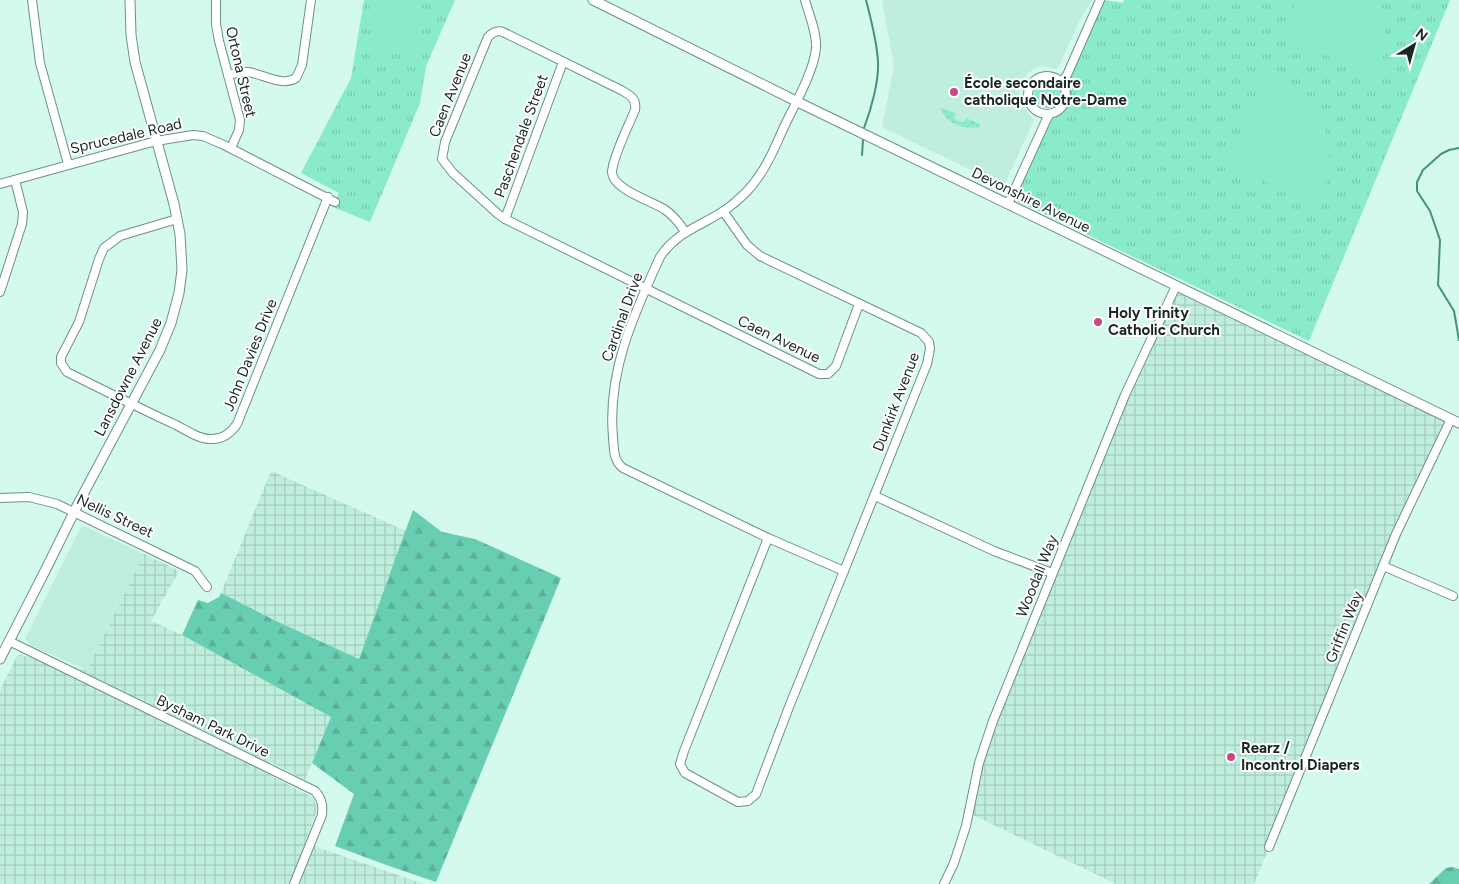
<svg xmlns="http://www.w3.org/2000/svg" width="1459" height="884" font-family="Figtree,sans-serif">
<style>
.built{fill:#bfeedd}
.industrial{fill:url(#industrial-grid)}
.grass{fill:url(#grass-dots)}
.forest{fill:url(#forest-firs)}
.park{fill:url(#park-tufts)}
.garden{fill:#89eacc}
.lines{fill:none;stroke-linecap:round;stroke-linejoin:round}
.stream{stroke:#46927d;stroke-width:2}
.minor-casing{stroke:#6d9185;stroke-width:10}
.major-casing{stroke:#6d9185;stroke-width:11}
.minor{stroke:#fff;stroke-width:8}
.major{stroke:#fff;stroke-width:9}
.poi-dot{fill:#ca4689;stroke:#fff;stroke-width:2}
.labels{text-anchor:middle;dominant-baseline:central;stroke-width:4;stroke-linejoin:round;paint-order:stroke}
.street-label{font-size:15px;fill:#192823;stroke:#fff}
.poi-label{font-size:15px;font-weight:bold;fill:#192823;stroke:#fff;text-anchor:start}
</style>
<defs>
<pattern id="industrial-grid" width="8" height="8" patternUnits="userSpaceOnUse" patternTransform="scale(1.25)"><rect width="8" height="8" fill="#bfeedd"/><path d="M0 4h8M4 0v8" fill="none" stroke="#a4ccbd"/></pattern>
<pattern id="grass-dots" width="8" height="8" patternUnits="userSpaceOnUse" patternTransform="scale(1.25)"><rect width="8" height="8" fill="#89eacc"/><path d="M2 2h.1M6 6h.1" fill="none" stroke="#76c9af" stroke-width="1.8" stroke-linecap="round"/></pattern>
<pattern id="forest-firs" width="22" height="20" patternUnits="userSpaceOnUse" patternTransform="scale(1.25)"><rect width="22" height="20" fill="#68ceb1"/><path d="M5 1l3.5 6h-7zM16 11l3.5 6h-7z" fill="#5ab198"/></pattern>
<pattern id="park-tufts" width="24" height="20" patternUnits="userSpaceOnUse" patternTransform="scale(1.25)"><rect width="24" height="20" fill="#89eacc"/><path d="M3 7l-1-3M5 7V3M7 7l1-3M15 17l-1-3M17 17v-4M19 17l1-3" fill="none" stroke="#76c9af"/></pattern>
</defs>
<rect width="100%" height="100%" fill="#d3faec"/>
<g class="built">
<path d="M882,0H1092L1080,20L1058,68L1056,69L1041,66L1035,68L1027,74L1021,83L1019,96L1021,104L1034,120L1004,186L882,127L894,66Z"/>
<path d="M82,525L144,554L87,670L31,646L25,639Z"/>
</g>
<g class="industrial">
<path d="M1176,286L1451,419L1305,760L1254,884H1116L969,813L979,763L1125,395Z"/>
<path d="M271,471L406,531L359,659L274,620L221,593Z"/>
<path d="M144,554L179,571L151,621L182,635L331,717L305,780L272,763L258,769L314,798L317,810L305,843L424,884H0V690L17,656L20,655L87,670Z"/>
</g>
<g class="grass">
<circle cx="1048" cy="94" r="14"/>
<path d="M940,107L956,114L954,119L963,123L966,118L980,124V127C961,129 948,125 940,107Z"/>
</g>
<g class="forest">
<path d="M413,510L442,532L475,539L561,578L436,882L392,867L335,846L354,794L312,763L331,717L182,635L198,600L208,603L219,597L221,593L274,620L359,659Z"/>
<path d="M1452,867L1459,869V884H1429L1446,868Z"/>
</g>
<g class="park">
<path d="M364,0H455L426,66L420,103L370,222L333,207L339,193L301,173L351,78Z"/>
<path d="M1105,0L1123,3L1124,0H1450L1309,341L1017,201L1018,191L1049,123C1054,115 1064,113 1068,104C1071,96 1067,89 1068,81C1070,71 1099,9 1105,0Z"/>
</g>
<g class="garden">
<path d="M379,0H421L415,53L373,48Z"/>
<path d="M1297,0H1379C1390,32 1386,46 1376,78L1287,38L1283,31Z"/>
<path d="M1266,72C1297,84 1324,110 1329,145C1331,166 1326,187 1320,206L1232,167L1228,160Z"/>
</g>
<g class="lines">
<g class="stream">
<path d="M864,128C871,110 879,81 878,62C877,41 871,20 866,0"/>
<path d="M1459,148L1449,150L1441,154L1423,170L1417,182V191L1430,211L1440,240L1438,285L1454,311L1459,340"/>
<path d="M862,155L863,140"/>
</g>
<g class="minor-casing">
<g id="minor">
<path d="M32,0L40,63L68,164"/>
<path d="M216,0V24L219,41L240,120L239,130L231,148"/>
<path d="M228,75C235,74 242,71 248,72C263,74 282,87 296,78L302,65L311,0"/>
<circle cx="1047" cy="95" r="19"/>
<path d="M1061,82L1067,75L1100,0"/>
<path d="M0,184L156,141L193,135L203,136L224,145L335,202"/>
<path d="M1008,204L1049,114"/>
<path d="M723,211L747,245L760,256L921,333L929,342L930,349L927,364L844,571L768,538L623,468C613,460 614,449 613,437C607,372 634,314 660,257C679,228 708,225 733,204C743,196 752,187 759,176C770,161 777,142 785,125C795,104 814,71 816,48C817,32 809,15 805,0"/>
<path d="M177,219L120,236L104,248L99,259L79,322L61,357V363L67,372C103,390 139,408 176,425C186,430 200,440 212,439C223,439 231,433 237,424L328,197"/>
<path d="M505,219L563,62"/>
<path d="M685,232C679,222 673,215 664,209C651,201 612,189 612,172C613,156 629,125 635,110C637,99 630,95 621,90L503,32C497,30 493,32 488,37L445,142L442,159L453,173L498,214L505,219L819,374H828L836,366L859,304"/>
<path d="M0,292L22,224L23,212L15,180"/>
<path d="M875,496L994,551L1052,573"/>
<path d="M0,498L29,497L57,504L195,571L207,587"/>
<path d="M768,538L684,751L680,764L685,773L738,802L748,801L756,794L789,707L844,571"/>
<path d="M1383,566L1453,596"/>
<path d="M9,641L315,791C322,799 323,805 322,815L294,884"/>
<path d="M1269,847L1396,534L1451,419"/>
<path d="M944,884L954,863L966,826L979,763L993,721L1125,395L1176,286"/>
</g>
</g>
<g class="major-casing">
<g id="major">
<path d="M593,0L804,105L1459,423"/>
<path d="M0,659L47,567L78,504L160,350L171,323L179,293L182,270L180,234L174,204L135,62L131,35L130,0"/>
</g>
</g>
<use href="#minor" class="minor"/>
<use href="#major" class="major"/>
</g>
<g class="poi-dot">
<circle cx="954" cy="92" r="5"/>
<circle cx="1098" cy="322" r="5"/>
<circle cx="1231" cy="757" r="5"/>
</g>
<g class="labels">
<g class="street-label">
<text transform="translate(241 72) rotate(77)">Ortona Street</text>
<text transform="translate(450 95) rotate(-68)">Caen Avenue</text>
<text transform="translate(126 136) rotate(-13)">Sprucedale Road</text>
<text transform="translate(521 136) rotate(-70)">Paschendale Street</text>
<text transform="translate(1031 200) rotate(26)">Devonshire Avenue</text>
<text transform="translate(622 317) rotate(-70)">Cardinal Drive</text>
<text transform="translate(779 339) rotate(26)">Caen Avenue</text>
<text transform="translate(250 355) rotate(-68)">John Davies Drive</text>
<text transform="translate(128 377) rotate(-63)">Lansdowne Avenue</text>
<text transform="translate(896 402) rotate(-69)">Dunkirk Avenue</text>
<text transform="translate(115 516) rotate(25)">Nellis Street</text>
<text transform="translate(1037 576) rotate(-68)">Woodall Way</text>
<text transform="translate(1344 627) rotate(-68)">Griffin Way</text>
<text transform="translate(213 726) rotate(26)">Bysham Park Drive</text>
</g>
<g class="poi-label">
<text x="964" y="83">École secondaire<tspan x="964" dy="17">catholique Notre-Dame</tspan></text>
<text x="1108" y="313">Holy Trinity<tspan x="1108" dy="17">Catholic Church</tspan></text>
<text x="1241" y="748">Rearz /<tspan x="1241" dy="17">Incontrol Diapers</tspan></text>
</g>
</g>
<g transform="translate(1414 45) rotate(37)" stroke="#ffffff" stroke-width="4" paint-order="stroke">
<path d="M0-4L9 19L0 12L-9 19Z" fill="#192823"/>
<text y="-8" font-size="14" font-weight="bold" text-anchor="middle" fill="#192823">N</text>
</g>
</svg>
